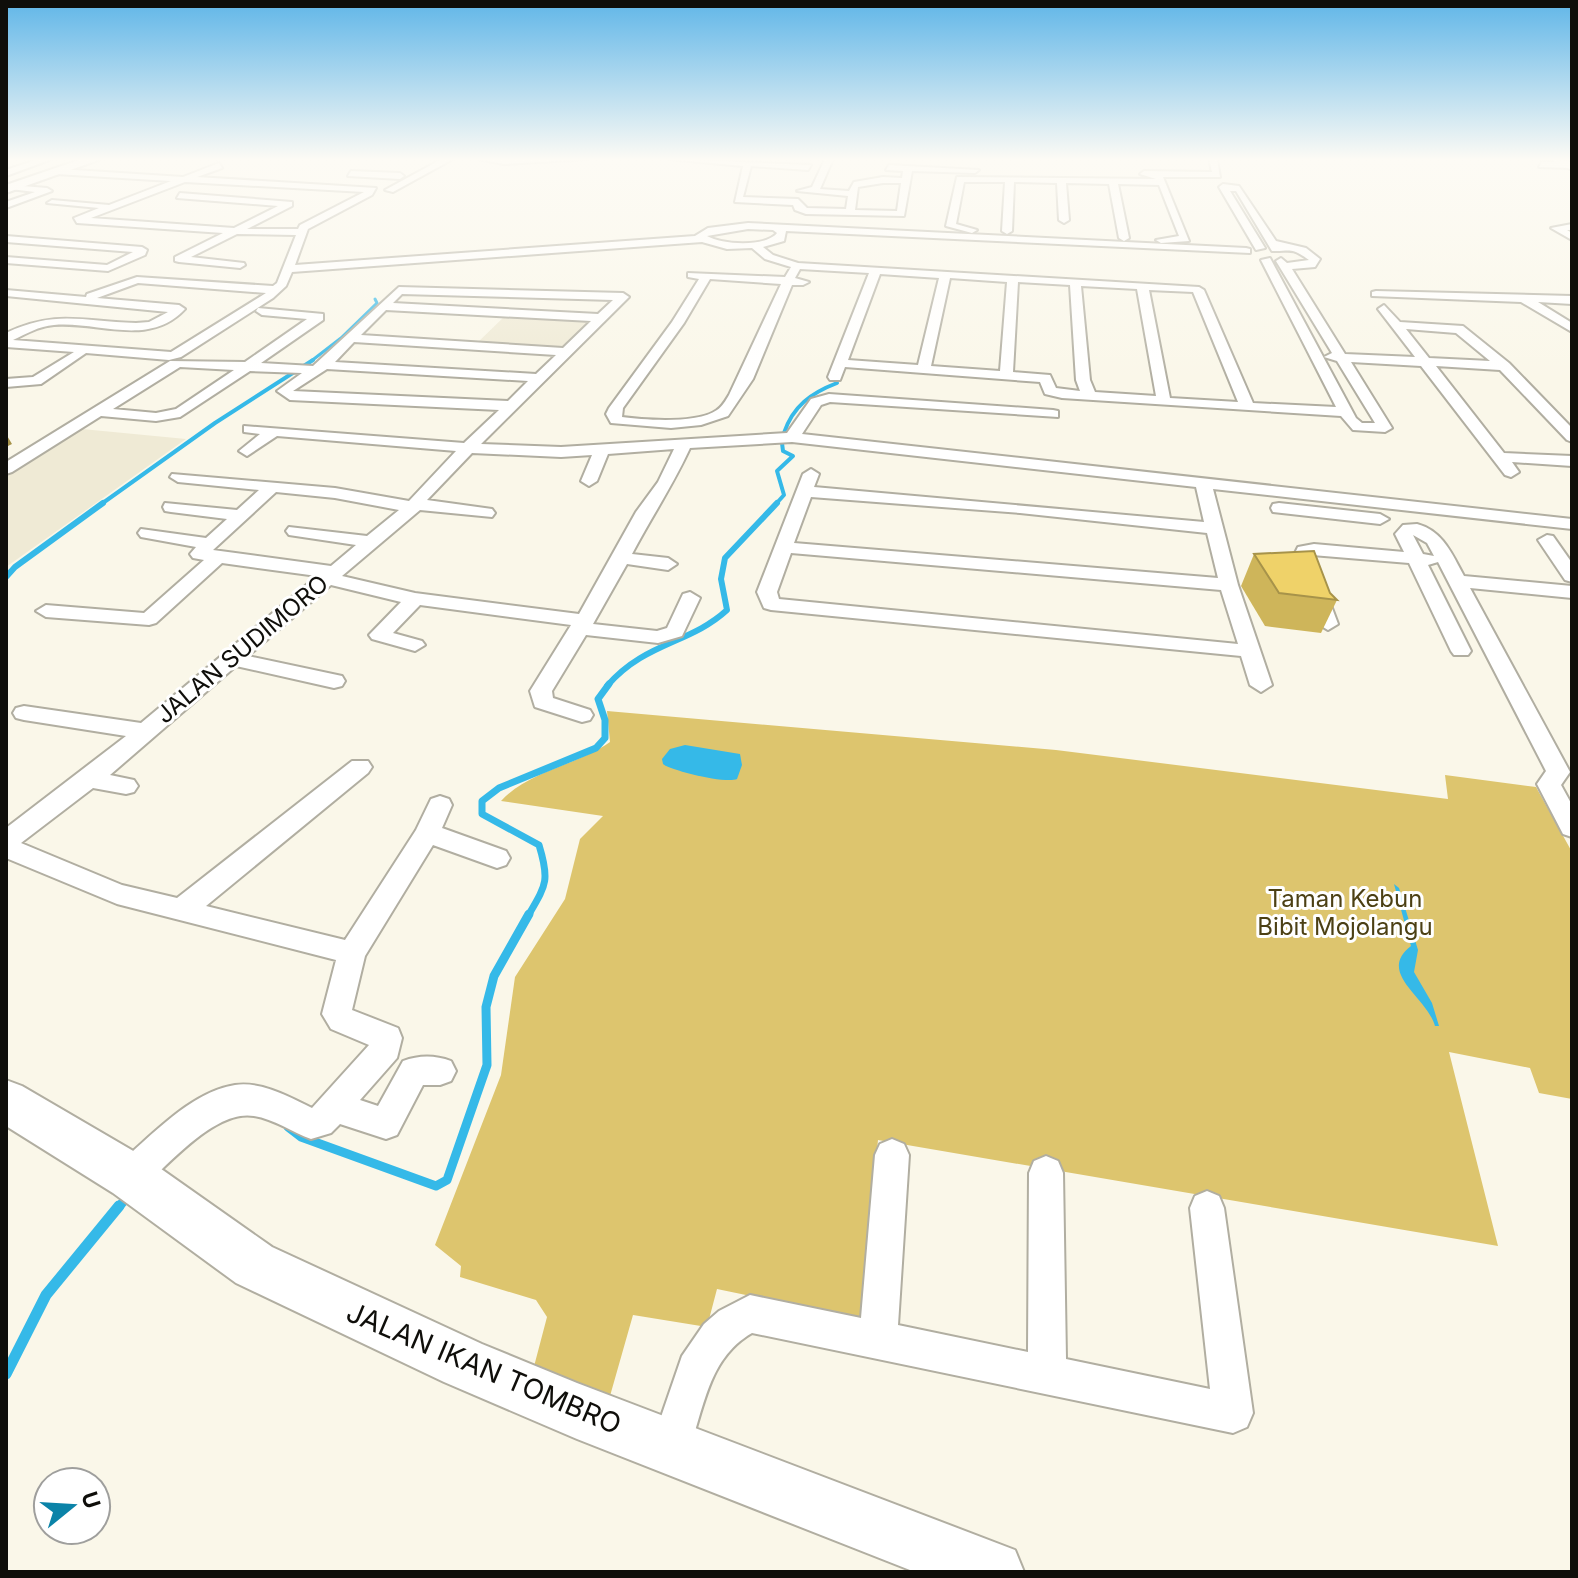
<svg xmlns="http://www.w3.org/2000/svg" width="1578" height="1578" font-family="Inter,sans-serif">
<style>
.built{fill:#efead5}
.green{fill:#ddc56e}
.water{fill:#35b9e8}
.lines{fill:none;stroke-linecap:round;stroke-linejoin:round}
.stream-far5{stroke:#35b9e8;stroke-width:3}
.stream-far4{stroke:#35b9e8;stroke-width:4}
.stream-far3{stroke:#35b9e8;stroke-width:6}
.stream-far2{stroke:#35b9e8;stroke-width:7}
.stream-far1{stroke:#35b9e8;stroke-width:9}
.stream{stroke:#35b9e8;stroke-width:11}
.street-casing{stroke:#b1aea1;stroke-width:4}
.secondary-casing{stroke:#b1aea1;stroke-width:4}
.street{fill:#fff;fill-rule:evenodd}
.secondary{fill:#fff;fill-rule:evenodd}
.wall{fill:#ceb55a}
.shaded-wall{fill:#a7934a}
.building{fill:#efd269;stroke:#a7934a;stroke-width:2}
.labels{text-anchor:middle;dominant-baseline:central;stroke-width:6;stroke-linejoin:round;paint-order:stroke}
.street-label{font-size:24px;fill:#0f0e0a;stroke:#fff}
.park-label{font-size:24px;fill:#4c4014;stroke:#fff}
.near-street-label{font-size:28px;fill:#0f0e0a;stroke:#fff}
</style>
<rect width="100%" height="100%" fill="#faf7e9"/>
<g class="built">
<path d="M507,314L592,319L563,348L477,343Z"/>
<path d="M82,429L186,439L6,567V477Z"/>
</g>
<path class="green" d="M607,711L1056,750L1448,799L1445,775L1536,787L1572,852V1099L1539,1093L1530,1068L1449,1052L1498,1246L878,1140L860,1319L717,1289L707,1327L633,1315L608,1403L532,1374L547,1317L536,1300L460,1277L461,1266L435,1245L501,1075L515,977L565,899L580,839L603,816L501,801C530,770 576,766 610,742Z"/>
<g class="water">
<path d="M685,745L740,754L742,765L737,779C726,784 672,771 663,764L662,759L670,749Z"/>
<path d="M1394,884L1399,888L1418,950L1414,972L1432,1003L1439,1026H1435C1427,997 1376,973 1411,946Z"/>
</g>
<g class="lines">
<path class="stream-far5" d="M310,362L341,338L377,303L375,299"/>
<g class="stream-far4">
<path d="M784,433C793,406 811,393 837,383"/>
<path d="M100,505L215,423L313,360"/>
<path d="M775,505L784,495L777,471L793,456L783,451L782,443"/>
</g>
<g class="stream-far3">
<path d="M6,577L15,567L103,503"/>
<path d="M607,686C645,642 690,644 727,610L721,579L725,558L777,503"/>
</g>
<path class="stream-far2" d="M528,916C546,885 550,881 539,845L482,814V801L499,788L596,748L605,738V720L598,699L609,684"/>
<g class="stream-far1">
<path d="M288,1127L301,1137L436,1186L447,1180L487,1065L486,1007L494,976L529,914"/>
<path d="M118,1208L128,1196"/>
</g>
<path class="stream" d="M6,1374L46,1295L119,1206"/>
<g class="street-casing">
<g id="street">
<path d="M39,159H52L6,176V170Z"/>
<path d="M442,159H453L393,192L385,190Z"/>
<path d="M478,159H589L504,164Z"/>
<path d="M668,159L811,165L808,170L751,166L743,197L798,199L807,208L846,209L848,196L797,191L812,187L825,159H833L820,189L849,191L854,182L883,177L902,178L903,171L886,170L889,165L979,170L975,173L912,171L904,216L806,214L795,210L793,205L735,202L743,166ZM883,183H901L897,211L855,210L858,187Z"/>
<path d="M1209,159H1217L1220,177H1163L1189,241L1161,243L1156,240L1179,236L1159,185L1118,184L1129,238L1124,241L1119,238L1109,184L1066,183L1069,220L1064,223L1059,220L1057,183L1014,182L1012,231L1007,234L1002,231L1005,182H964L956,224L977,230L972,233L946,226L957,177L1156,179L1140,174L1144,171L1212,172Z"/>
<path d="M1542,162H1572V168L1539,167Z"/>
<path d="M219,163L222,168L197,177L376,188L372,195L308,229L295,265L695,236L708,228L748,223L1246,248L1250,249V253L786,231L784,241L763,247L773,255L798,263L1199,287L1204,290L1253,403L1336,407L1261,260L1270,258L1356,418L1362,423H1375L1337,361L1324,357L1332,353L1276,261L1281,258L1287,263L1309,260C1290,246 1289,252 1272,251L1236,191H1230L1265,248L1256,250L1219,187L1223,184L1239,186L1276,241L1306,248L1320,259L1315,267L1292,269L1345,354L1415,357L1378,309L1384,305L1400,322L1463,326L1509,363L1572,428V442L1567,440L1500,370L1436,366L1504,453L1572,456V466L1512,462L1519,472L1511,477L1505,475L1421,366L1351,362L1392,428L1385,432L1353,430L1341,416L1062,398L1045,394L1040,382L845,367L840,380H830L828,377L869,273L800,269L795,278L809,282L803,285H792L753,379L728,416L701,425L671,428L611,423L606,414L609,408L672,322L699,279L688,277V273L785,277L791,267L765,259L752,248L727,249L702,242L292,272L286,286L273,298L181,357L169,360L86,353L41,384L6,387V379L33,377L74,352L6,347V333C57,309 83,322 136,323L149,322L168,312L6,296V290L86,297L87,294L137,277L273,286L277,283L296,235L237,234L191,257L244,263L245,265L240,268L179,262L175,261V257L223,233L77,223L74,218L99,208L47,203L52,200L109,205L171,181L56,174L59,169L183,177ZM185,182L364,192L300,225L298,229H247L292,206V202L180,193L177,198L278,206L234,228L91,218ZM748,229L773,230L777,233C766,247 723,245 707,236ZM880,274L939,278L918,365L848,360ZM950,278L1007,282L1000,371L931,366ZM710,279L781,284L729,395C726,400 722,407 717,410C698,424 644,420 622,417L623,408L684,323ZM1018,282L1070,285L1076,380L1080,391L1056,388L1050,375L1013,372ZM138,283L266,293L171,352L13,340C26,334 39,326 54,325C98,321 149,348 185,309L179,305L97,298ZM1081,286L1137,289L1156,396L1095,392L1090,380ZM1149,290L1193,292L1238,402L1170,398ZM1406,329L1456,333L1490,361L1429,358Z"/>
<path d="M351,171L400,173L404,176L400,179L348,176Z"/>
<path d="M10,185L47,188L52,191L6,208V202L35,192L10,189Z"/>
<path d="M1572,224V230H1567L1572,233V240L1551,228Z"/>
<path d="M6,236L142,247L147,250L145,255L108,271L6,263V257L107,265L133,252L6,242Z"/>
<path d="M399,287L623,293L629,297L481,444L561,447L787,433L811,399L829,394L1053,410L1058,411V417L830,402L821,405L802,434L1572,519V529L1213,489L1238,585L1272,685L1261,692L1250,685L1241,656L771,610L764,608L757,592L803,474L811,469L819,474L814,487L1204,522L1196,487L792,442L690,448C673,485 651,518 632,554L668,558L677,564L668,570L627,564L593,624L657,631L667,628L683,594L690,592L700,598L682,636L658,643L586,635L552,691L553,698L590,710L593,715L590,720L582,722L535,707L530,691L571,625L420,605L393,633L422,641L425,645L415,651L372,639L369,635L401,602L331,585L248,656L342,676L345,681L342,686L334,688L236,666L110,775L134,780L138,786L134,792L126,794L93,788L21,843L122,885L177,898L352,761H368L372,767L368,773L206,906L345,940L416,830L431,799L440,796L449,799L452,805L442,828L506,851L510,858L506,865L497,868L433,845L365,956L352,1010L398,1028L402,1038L397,1058L360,1100L378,1106L403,1061C419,1055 435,1055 451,1061L456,1071L451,1081L440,1085H423L397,1135L386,1139L340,1124L331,1133L311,1139C292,1132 274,1119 254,1116C216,1109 169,1164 142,1188L130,1193L118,1188L113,1176L118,1164C151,1137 190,1092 235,1085C261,1081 290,1097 312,1108L369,1045L331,1029L322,1014L336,960L117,904L6,858V828L126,736L24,720L16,718L13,713L16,708L24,706L141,723L317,576L222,563L156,623L149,625L46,617L36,611L46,605L144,613L204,560L193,558L190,554L196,547L141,537L138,533L141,529L206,538L227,519L171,512L165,511L163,507L165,503L237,510L259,490L178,482L170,477L172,474L335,488L409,501L456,451L277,436L247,456L239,451L260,434L244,432V426L464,443L499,410L290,400L277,391L302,373L250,371L180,417L156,421L101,416L12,472L6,474V462L170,361L245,362L307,319L262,315L256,311L258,308L323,314V320L261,363L313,366ZM402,294L613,300L598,314L393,303ZM386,310L591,321L563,348L361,335ZM354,342L556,355L536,374L335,362ZM180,367L234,370L176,409L156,413L113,409ZM327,369L528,381L508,401L293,391ZM674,449L658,482L636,512L579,614L415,593L342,576L420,510L492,517L495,513L492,509L427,500L472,453L561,457L592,455L581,481L589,486L597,481L608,454ZM276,492L335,498L399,510L367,536L289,527L286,531L289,535L356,545L331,566L213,550ZM811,497L1020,513L1207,533L1218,578L794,543ZM791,553L1221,590L1238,644L779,599L777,592Z"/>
<path d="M1376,291L1572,296V304L1538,302L1572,323V332L1521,302L1372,296V292Z"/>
<path d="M1279,503L1380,514L1389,519L1380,524L1273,512L1271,508L1273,504Z"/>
<path d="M1417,524C1443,531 1452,554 1464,576L1572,586V598L1470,588L1570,772L1561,785L1572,805V837L1563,834L1537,784L1546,771L1438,562L1428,565L1471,651L1468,655H1454L1451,651L1409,563L1312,555L1338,624L1328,630L1318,624L1293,557L1298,547L1314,544L1404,552L1395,534L1403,525ZM1413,535L1427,543L1434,556L1423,554Z"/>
<path d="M1547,535L1553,536L1572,563V582L1565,580L1538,540Z"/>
<path d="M892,1139L904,1144L909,1155L898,1325L1028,1352L1029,1173L1034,1161L1046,1156L1058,1161L1063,1173L1066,1359L1210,1389L1190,1208L1195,1196L1207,1191L1219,1196L1224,1208L1253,1413L1247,1427L1233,1433L752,1333C705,1360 704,1415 685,1460L671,1466L657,1460L651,1446L682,1356L704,1324L719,1311L750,1295L861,1318L875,1155L880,1144Z"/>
</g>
</g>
<g class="secondary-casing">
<g id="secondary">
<path d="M82,159H101L6,193V185Z"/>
<path d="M1551,159L1572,162V170L1553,161Z"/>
<path d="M6,1080L22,1086L147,1159L272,1247L482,1344L577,1383L1015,1550L1024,1572H915L577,1439L444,1382L236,1283L113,1193L6,1126Z"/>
</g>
</g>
<use href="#street" class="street"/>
<use href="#secondary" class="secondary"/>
</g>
<path class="wall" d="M1254,554L1330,593L1337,600L1321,633L1265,626L1241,586Z"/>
<path class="shaded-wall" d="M6,434L12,444L6,447Z"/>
<path class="building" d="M1314,551L1330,593L1337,600L1279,593L1254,554Z"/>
<linearGradient id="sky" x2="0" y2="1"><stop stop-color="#60b6e8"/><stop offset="0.42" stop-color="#fdfbf5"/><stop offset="1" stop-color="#fdfbf5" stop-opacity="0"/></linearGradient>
<rect width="1578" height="380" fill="url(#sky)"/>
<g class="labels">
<g class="street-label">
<text transform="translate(242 649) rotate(-40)">JALAN SUDIMORO</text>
</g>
<g class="park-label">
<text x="1345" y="898">Taman Kebun<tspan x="1345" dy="28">Bibit Mojolangu</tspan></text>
</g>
<g class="near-street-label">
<text transform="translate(484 1368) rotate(23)">JALAN IKAN TOMBRO</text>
</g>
</g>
<rect width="1578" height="1578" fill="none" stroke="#0f0e0a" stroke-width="16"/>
<g transform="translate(72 1506) rotate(72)"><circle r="38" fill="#ffffff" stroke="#9f9f9d" stroke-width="2"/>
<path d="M0-6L14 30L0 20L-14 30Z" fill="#0b83a8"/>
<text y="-12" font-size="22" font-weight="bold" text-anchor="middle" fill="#0f0e0a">U</text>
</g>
</svg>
